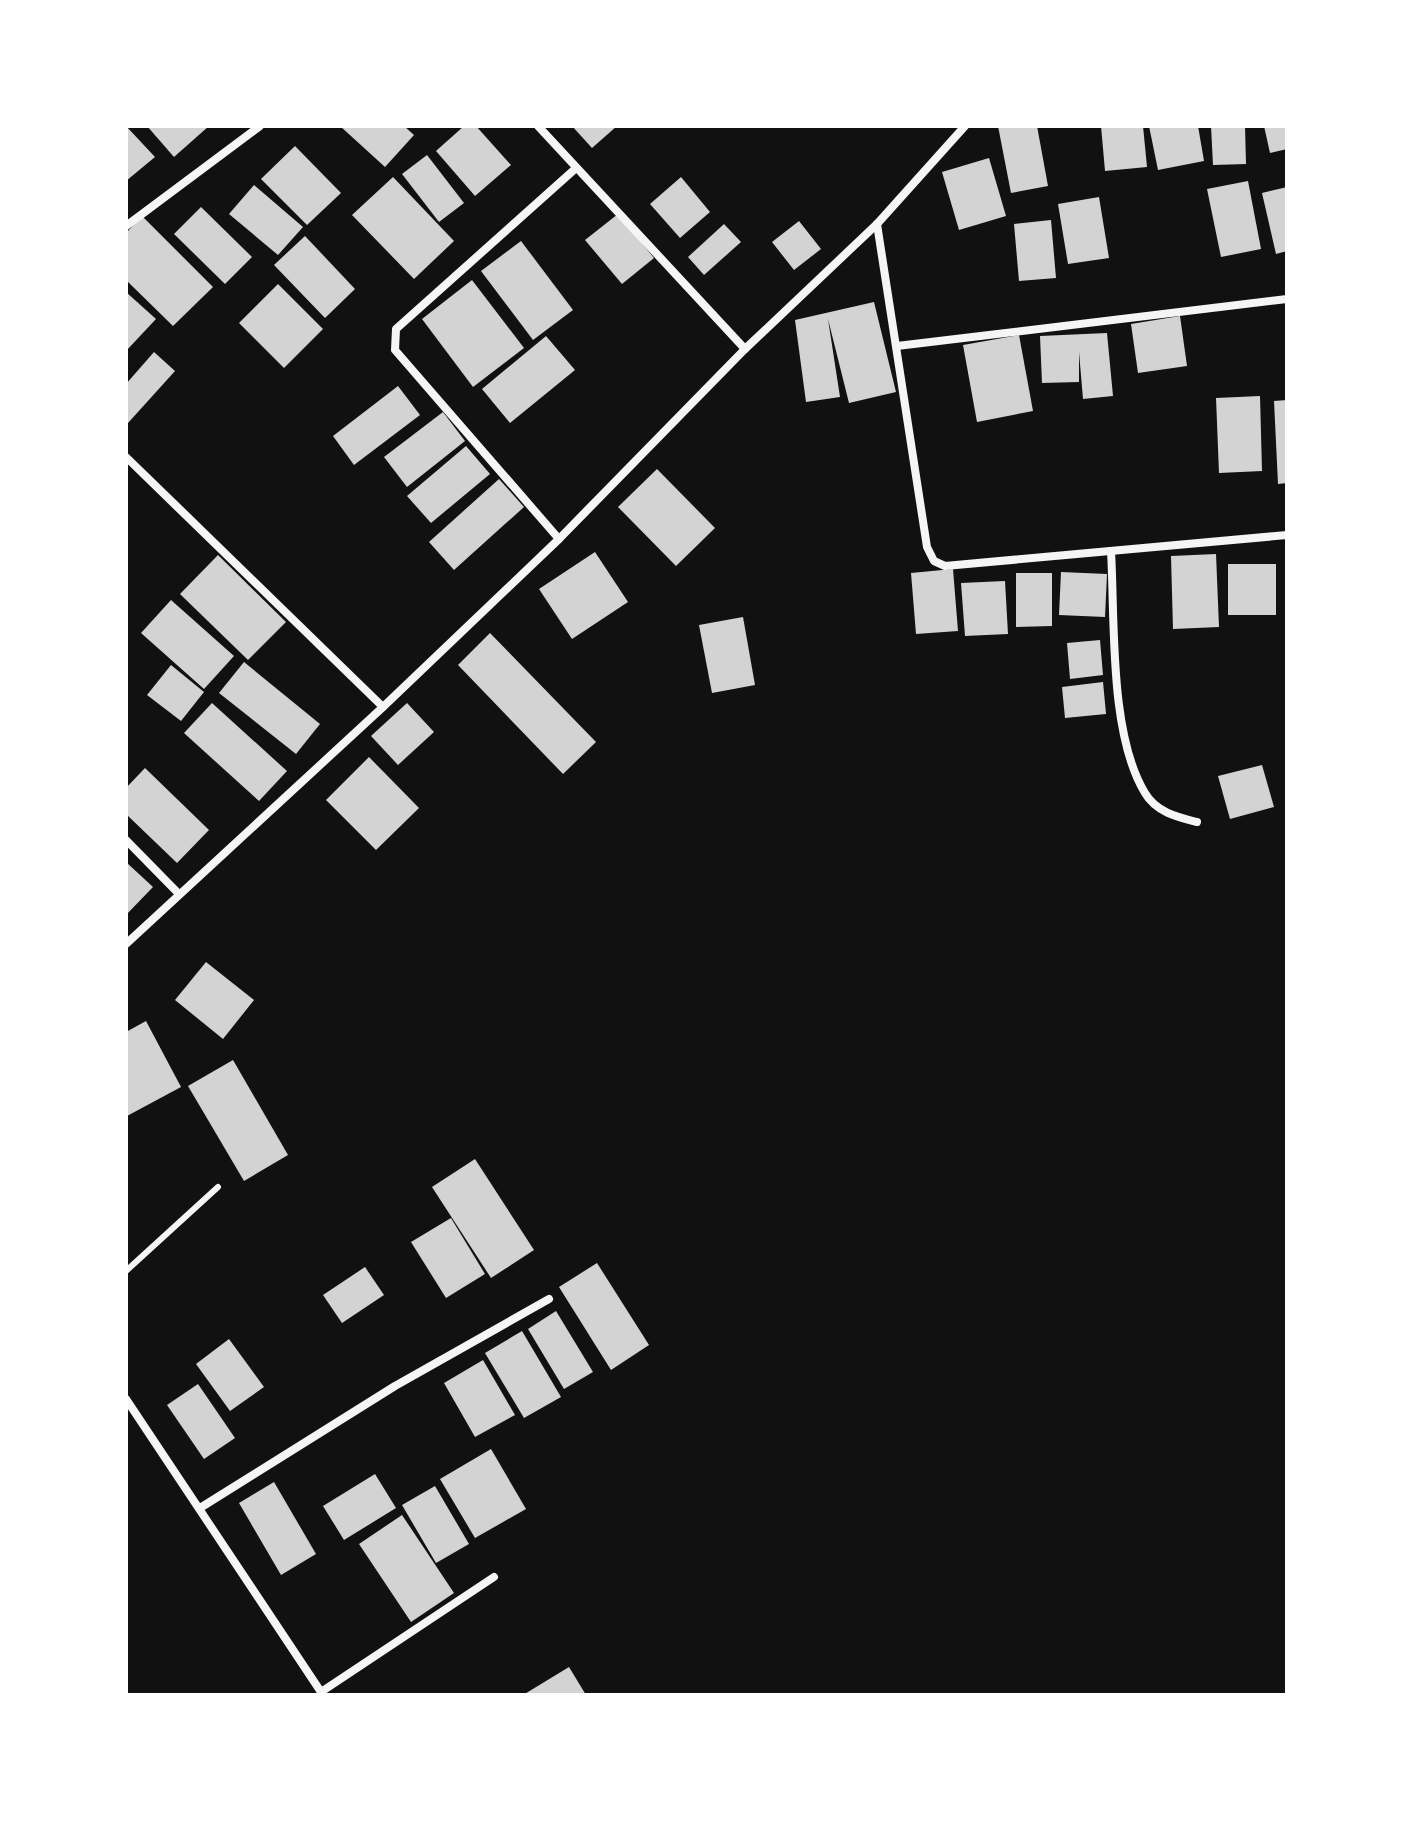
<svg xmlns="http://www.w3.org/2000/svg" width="1413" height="1821" font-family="Figtree,sans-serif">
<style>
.building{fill:#d3d3d3}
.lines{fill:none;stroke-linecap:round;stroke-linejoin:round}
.service{stroke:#f5f5f5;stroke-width:6}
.minor{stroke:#f5f5f5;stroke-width:8}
</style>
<rect width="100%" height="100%" fill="#111"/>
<g class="building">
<path d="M126,126L155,157L126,181Z"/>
<path d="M147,126H209L174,157Z"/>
<path d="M340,126H404L414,135L385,167Z"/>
<path d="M464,126H476L511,165L475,196L436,151Z"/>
<path d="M572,126H617L592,148Z"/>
<path d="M998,126H1037L1048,186L1011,193Z"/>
<path d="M1101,126H1143L1147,167L1105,171Z"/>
<path d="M1149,126H1198L1204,161L1158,170Z"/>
<path d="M1211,126H1245L1246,164L1213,165Z"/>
<path d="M1264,126H1287V149L1270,153Z"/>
<path d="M295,146L341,193L307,225L261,179Z"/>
<path d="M427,155L464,203L439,222L402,174Z"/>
<path d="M989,158L1006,216L959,230L942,172Z"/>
<path d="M393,177L454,241L414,279L352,215Z"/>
<path d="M681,177L710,212L680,238L650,204Z"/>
<path d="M1248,181L1261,249L1221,257L1207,189Z"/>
<path d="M254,185L303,227L278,255L229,214Z"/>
<path d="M1287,187V251L1276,254L1262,193Z"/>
<path d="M1099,197L1109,258L1068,264L1058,204Z"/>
<path d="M201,207L252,257L225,284L174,234Z"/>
<path d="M618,214L654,258L622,284L585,240Z"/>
<path d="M142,216L213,287L173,326L126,280V233Z"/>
<path d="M1051,220L1056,278L1019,281L1014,224Z"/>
<path d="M799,221L821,249L794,270L772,242Z"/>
<path d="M724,224L741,242L704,275L688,257Z"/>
<path d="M305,236L355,289L325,318L274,265Z"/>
<path d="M521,241L573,310L533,340L481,271Z"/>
<path d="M472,280L524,348L473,387L422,319Z"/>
<path d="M278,284L323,329L284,368L239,323Z"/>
<path d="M126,292L156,319L126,351Z"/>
<path d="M874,302L896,392L849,403L828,319L840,397L806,402L795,320Z"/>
<path d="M1180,316L1187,366L1138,373L1131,324Z"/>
<path d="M1107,333L1113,396L1083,399L1079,352V382L1042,383L1040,336Z"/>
<path d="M1019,335L1033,411L977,422L963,345Z"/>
<path d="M546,336L575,370L510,423L482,389Z"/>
<path d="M154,352L175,371L128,423L126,384Z"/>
<path d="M398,386L420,415L354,465L333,436Z"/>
<path d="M1260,396L1262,471L1219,473L1216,398Z"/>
<path d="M1287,400V483L1278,484L1274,401Z"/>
<path d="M443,412L465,441L407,487L384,457Z"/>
<path d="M466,446L490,474L431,523L407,496Z"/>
<path d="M657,469L715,528L676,566L618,507Z"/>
<path d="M499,479L524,507L454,570L429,542Z"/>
<path d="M595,552L628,602L572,639L539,589Z"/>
<path d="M1216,554L1219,627L1173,629L1171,556Z"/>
<path d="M218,555L286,622L248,660L180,594Z"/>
<rect x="1228" y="564" width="48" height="51"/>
<path d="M953,569L958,631L916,634L911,573Z"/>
<path d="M1061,572L1107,574L1105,617L1059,615Z"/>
<path d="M1016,573H1052V626L1016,627Z"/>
<path d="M1005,581L1008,634L965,636L961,583Z"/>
<path d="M171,600L234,656L204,689L141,633Z"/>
<path d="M743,617L755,685L712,693L699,625Z"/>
<path d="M490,633L596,742L563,774L458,665Z"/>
<path d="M1100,640L1103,675L1070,679L1067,643Z"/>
<path d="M244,662L320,724L296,754L219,693Z"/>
<path d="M171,665L204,692L181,721L147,695Z"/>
<path d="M1103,682L1106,714L1065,718L1062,687Z"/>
<path d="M212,703L287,771L259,801L184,733Z"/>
<path d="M407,703L434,732L398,765L371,736Z"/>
<path d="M369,757L419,808L376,850L326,800Z"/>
<path d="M1262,765L1274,807L1230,819L1218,776Z"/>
<path d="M145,768L209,830L177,863L126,814V788Z"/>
<path d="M126,862L153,887L126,915Z"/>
<path d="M206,962L254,1000L223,1039L175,1000Z"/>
<path d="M146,1021L181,1087L127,1116L126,1032Z"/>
<path d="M233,1060L288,1155L244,1181L188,1086Z"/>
<path d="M475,1159L534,1250L491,1278L432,1187Z"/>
<path d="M451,1218L485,1274L446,1298L411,1242Z"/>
<path d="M597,1263L649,1345L611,1370L559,1287Z"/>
<path d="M365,1267L384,1295L342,1323L323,1295Z"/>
<path d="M556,1311L593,1372L564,1389L528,1329Z"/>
<path d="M522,1331L561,1397L524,1418L485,1353Z"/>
<path d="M229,1339L264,1387L230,1411L196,1364Z"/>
<path d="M483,1360L515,1415L475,1437L444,1383Z"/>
<path d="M198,1384L235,1438L204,1459L167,1405Z"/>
<path d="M491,1449L526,1509L475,1538L440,1479Z"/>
<path d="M375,1474L396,1508L344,1540L323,1506Z"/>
<path d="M274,1482L316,1554L281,1575L239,1503Z"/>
<path d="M435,1486L469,1544L436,1563L402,1505Z"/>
<path d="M402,1515L454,1593L411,1622L359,1544Z"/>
<path d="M569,1667L586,1695H523Z"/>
</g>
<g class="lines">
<path class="service" d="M126,1271L218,1187"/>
<g class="minor">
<path d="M538,126L745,349"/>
<path d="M877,224L927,547L934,561L945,566L1287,535"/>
<path d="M126,226L260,126"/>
<path d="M897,346L1287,299"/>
<path d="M126,457L383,707"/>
<path d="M559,539L395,350L396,329L575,169"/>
<path d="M1111,551C1115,620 1109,734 1145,793C1156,812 1177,817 1197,822"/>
<path d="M126,840L179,894"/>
<path d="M126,944L383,707L559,539L745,349L877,224L965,126"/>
<path d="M126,1399L323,1695"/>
<path d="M200,1508L395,1386L549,1299"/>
<path d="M321,1692L494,1577"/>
</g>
</g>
<rect width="1413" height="1821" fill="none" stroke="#ffffff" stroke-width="256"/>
</svg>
